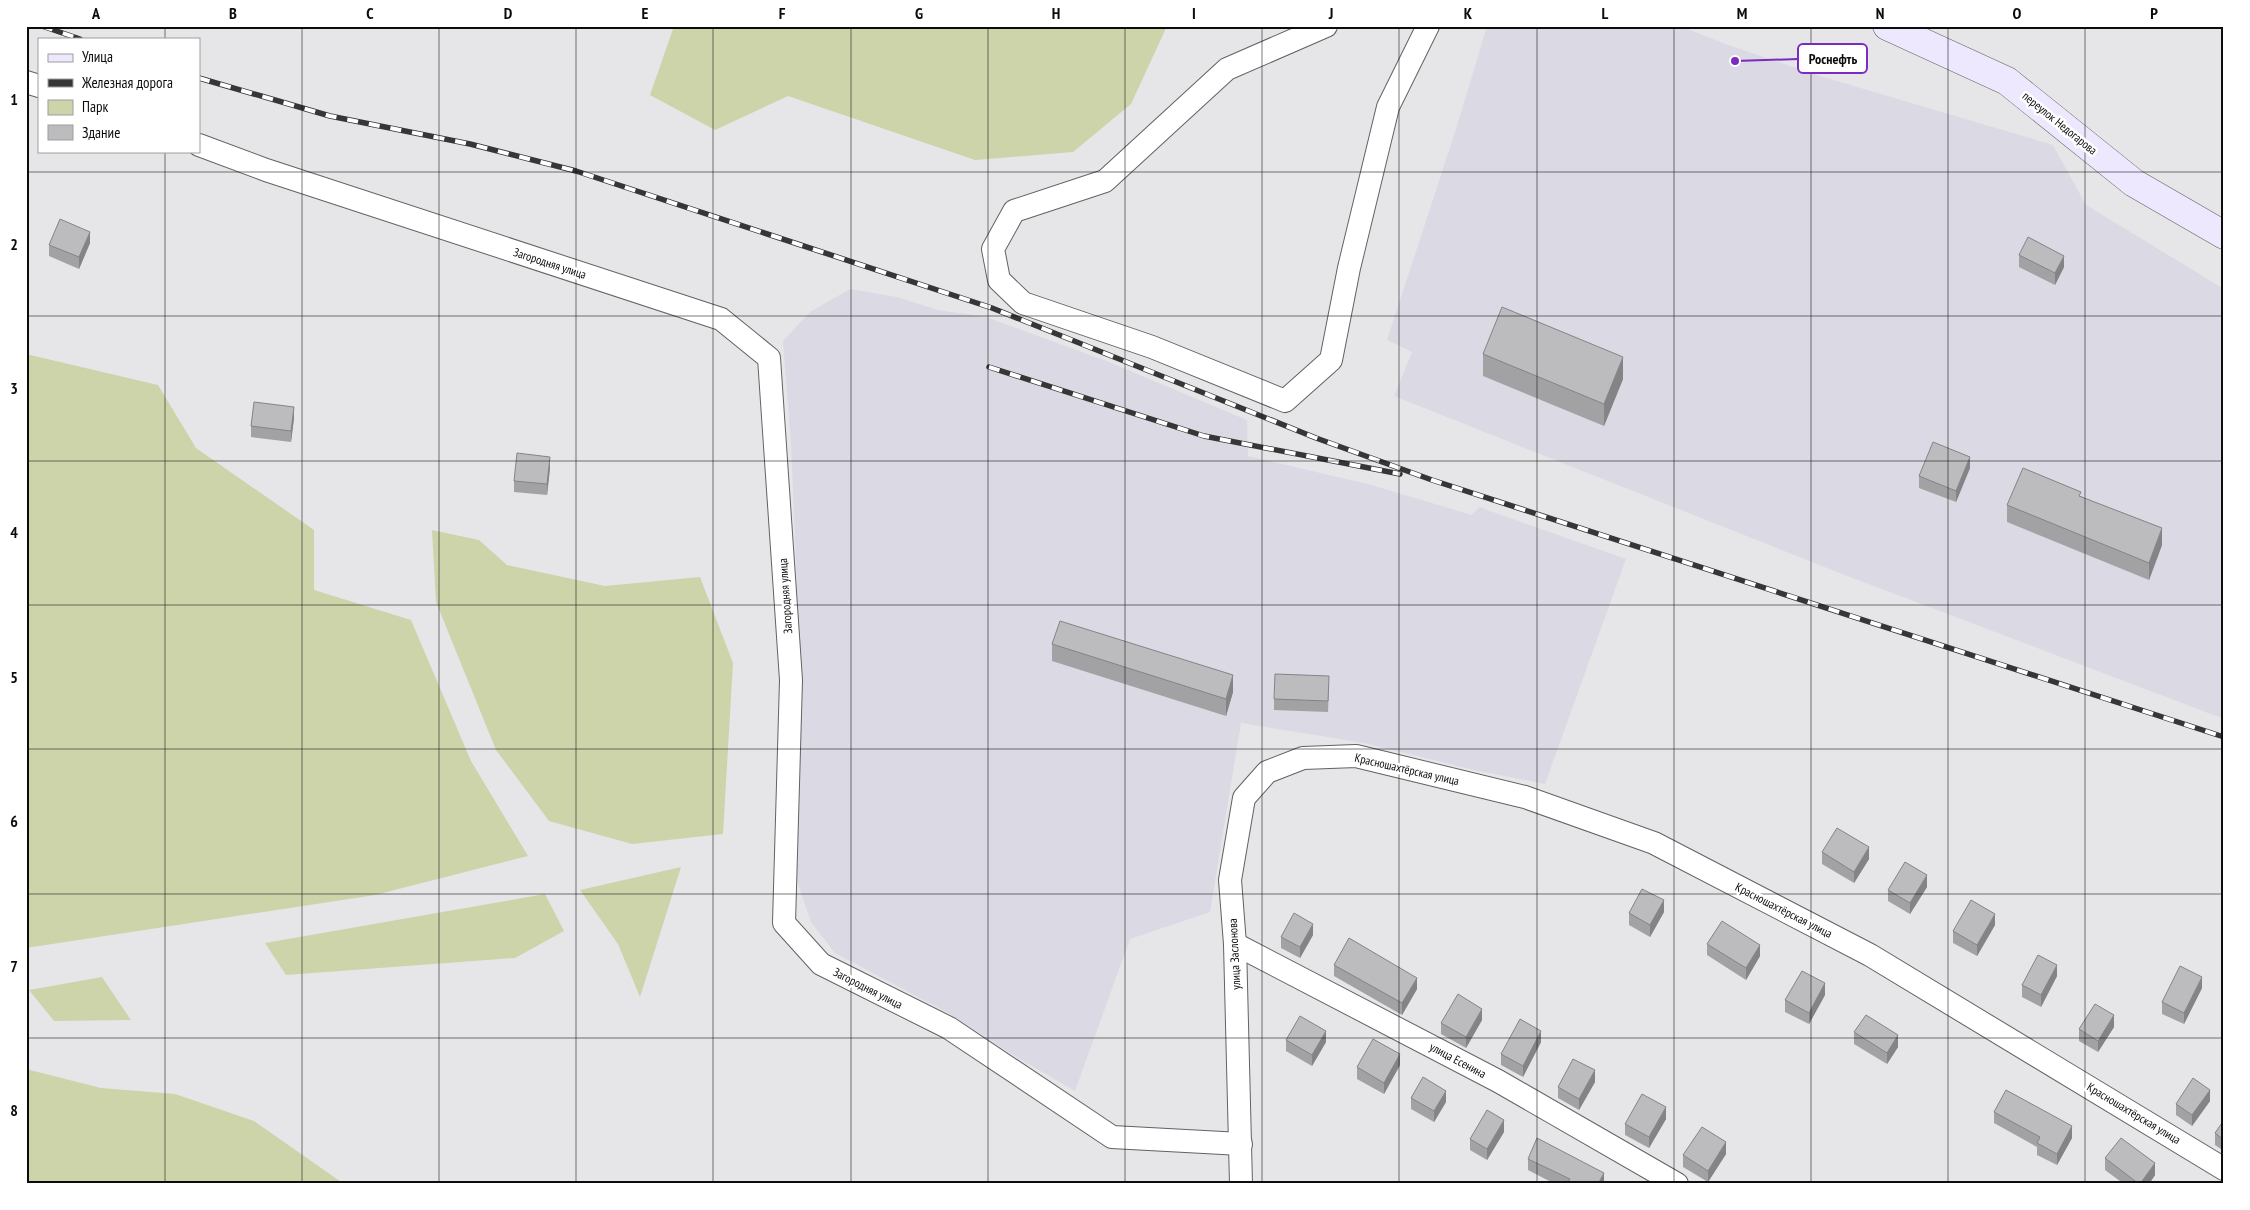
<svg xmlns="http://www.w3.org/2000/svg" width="2250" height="1210" font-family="'PT Sans Narrow',sans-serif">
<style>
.built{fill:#dbd9e3}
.green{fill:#cdd4aa}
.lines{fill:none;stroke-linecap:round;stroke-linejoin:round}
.street-casing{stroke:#626264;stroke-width:24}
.secondary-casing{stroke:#626264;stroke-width:29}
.street{stroke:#fff;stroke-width:22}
.secondary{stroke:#eee8fe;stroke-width:28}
.rail-casing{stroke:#363637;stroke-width:5.5}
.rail{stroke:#fff;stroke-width:4;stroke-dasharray:11;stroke-linecap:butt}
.wall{fill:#a2a1a3}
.shaded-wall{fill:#848385}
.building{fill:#bcbbbe;stroke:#848385}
.grid{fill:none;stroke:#0c0c0d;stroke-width:1;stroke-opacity:0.55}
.labels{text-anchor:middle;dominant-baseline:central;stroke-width:5;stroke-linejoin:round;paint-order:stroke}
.street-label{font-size:12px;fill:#0c0c0d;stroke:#fff}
.leader{fill:none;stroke:#7b2cbf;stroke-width:2}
.callout-dot{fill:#7b2cbf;stroke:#fff;stroke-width:2}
.callout{fill:#fff;stroke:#7b2cbf;stroke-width:2}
.callout-label{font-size:14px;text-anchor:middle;font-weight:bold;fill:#0c0c0d}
.neatline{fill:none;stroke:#0c0c0d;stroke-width:2}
.grid-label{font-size:16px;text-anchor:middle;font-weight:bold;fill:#0c0c0d}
</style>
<rect width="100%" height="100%" fill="#e6e6e9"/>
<g class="built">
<path d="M1487,26H1681L1725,44L1820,76L2053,145L2086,205L2224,289V719L1837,572L1394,396L1412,352L1387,340L1457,126Z"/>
<path d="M850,289L897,297L938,310L986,317L1104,360L1247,420L1248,456L1368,484L1472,515L1479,507L1626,559L1545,784L1474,770L1364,743L1241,723L1210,912L1130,939L1075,1091L1013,1055L950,1014L835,953L811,922L797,881L801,687L791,444L783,341L810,312Z"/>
</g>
<g class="green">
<path d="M674,26H1167L1131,104L1073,152L975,160L788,96L715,130L650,95Z"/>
<path d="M26,354L158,385L196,448L314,530V590L411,620L471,761L528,856L375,895L26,948Z"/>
<path d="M432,530L479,540L507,565L605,586L700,577L733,663L723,834L632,844L549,821L496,750L436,602Z"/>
<path d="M681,867L640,997L618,944L580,890Z"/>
<path d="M545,894L564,931L515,958L286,975L265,943Z"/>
<path d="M102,977L131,1020L54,1021L29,990Z"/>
<path d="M26,1069L101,1088L175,1094L254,1121L344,1184H26Z"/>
</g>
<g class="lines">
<g class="street-casing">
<g id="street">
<path d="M1326,26L1227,69L1105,181L1014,211L993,249L999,280L1023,303L1152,347L1285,401L1331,360L1349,268L1388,107L1428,26"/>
<path d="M26,82L39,86"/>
<path d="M199,145L266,170L721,319L769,358L791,680L784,923L821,964L949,1028L1112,1137L1241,1144"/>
<path d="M1235,944L1498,1081L1677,1184"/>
<path d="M1241,1184L1235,944L1230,880L1244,798L1267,772L1303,758L1356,756L1525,797L1654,843L1870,955L2224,1169"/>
</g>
</g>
<g class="secondary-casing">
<path id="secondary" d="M1887,26L2007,81L2134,183L2224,235"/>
</g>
<use href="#street" class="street"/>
<use href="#secondary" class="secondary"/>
<g class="rail-casing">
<g id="rail">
<path d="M42,26L80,39"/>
<path d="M199,78L330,116L470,144L576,171L992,308L1316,438L1432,480L2224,737"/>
<path d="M989,367L1204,436L1400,474"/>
</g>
</g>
<use href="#rail" class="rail"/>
</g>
<g class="wall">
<path d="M90,243L79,269L49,256V245Z"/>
<path d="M2019,255L2064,267L2055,285L2019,267Z"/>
<path d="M1483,354L1623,379L1604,426L1483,376Z"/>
<path d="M294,418L291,442L251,437V426Z"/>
<path d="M550,468L547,495L514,492V481Z"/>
<path d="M1970,468L1956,502L1919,488V476Z"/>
<path d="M2081,496L2162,545L2149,580L2007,522V505Z"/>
<path d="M1052,644L1233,692L1226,716L1052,661Z"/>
<path d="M1329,688L1328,712L1274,710V699Z"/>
<path d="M1822,852L1869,859L1854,883L1822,864Z"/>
<path d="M1927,887L1910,914L1888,901V890Z"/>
<path d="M1664,912L1650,937L1629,925V913Z"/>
<path d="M1995,925L1977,956L1953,943V931Z"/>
<path d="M1313,935L1300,958L1281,948V937Z"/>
<path d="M1707,944L1760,956L1746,980L1707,955Z"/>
<path d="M1334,965L1417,989L1402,1015L1334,976Z"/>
<path d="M2057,976L2041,1007L2022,997V985Z"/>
<path d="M2202,988L2184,1024L2162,1014V1002Z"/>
<path d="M1825,995L1809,1024L1785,1012V1000Z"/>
<path d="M1482,1020L1466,1048L1441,1034V1023Z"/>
<path d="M2114,1027L2098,1052L2079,1041V1029Z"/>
<path d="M1854,1032L1898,1047L1887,1064L1854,1044Z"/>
<path d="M1286,1040L1326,1042L1312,1066L1286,1051Z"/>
<path d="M1541,1042L1523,1077L1501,1065V1054Z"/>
<path d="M1400,1065L1384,1094L1357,1079V1067Z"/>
<path d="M1595,1082L1579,1110L1558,1098V1087Z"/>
<path d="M1411,1098L1446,1102L1434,1122L1411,1109Z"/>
<path d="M2210,1101L2192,1126L2176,1115V1104Z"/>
<path d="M1994,1112L2072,1138L2057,1165L2037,1155V1147L1994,1123Z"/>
<path d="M1666,1119L1649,1148L1625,1135V1124Z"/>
<path d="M2224,1120V1151L2215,1145V1133Z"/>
<path d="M1504,1132L1487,1160L1470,1150V1139Z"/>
<path d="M1726,1154L1708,1182L1683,1167V1155Z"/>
<path d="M2105,1158L2155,1175L2149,1184H2124L2105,1170Z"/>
<path d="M1528,1159L1604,1184H1555L1528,1170Z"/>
</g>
<g class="shaded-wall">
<path d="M90,232V243L79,269V257Z"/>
<path d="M2064,256V267L2055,285V273Z"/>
<path d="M1623,357V379L1604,426V404Z"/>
<path d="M294,407V418L291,442V431Z"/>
<path d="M550,457V468L547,495V484Z"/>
<path d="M1970,457V468L1956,502V491Z"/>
<path d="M2162,528V545L2149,580V563Z"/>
<path d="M1233,675V692L1226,716V699Z"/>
<path d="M1869,847V859L1854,883V872Z"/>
<path d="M1927,875V887L1910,914V903Z"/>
<path d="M1664,900V912L1650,937V925Z"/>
<path d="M1995,914V925L1977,956V945Z"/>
<path d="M1313,924V935L1300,958V947Z"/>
<path d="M1760,945V956L1746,980V968Z"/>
<path d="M2057,965V976L2041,1007V995Z"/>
<path d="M2202,977V988L2184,1024V1013Z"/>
<path d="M1417,978V989L1402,1015V1003Z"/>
<path d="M1825,983V995L1809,1024V1013Z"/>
<path d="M1482,1009V1020L1466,1048V1037Z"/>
<path d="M2114,1015V1027L2098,1052V1041Z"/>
<path d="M1326,1031V1042L1312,1066V1055Z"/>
<path d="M1541,1031V1042L1523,1077V1066Z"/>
<path d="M1898,1035V1047L1887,1064V1053Z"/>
<path d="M1400,1054V1065L1384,1094V1083Z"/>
<path d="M1595,1070V1082L1579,1110V1099Z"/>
<path d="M2210,1090V1101L2192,1126V1115Z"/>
<path d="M1446,1091V1102L1434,1122V1111Z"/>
<path d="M1666,1107V1119L1649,1148V1137Z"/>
<path d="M1504,1120V1132L1487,1160V1149Z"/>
<path d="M2072,1126V1138L2057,1165V1154Z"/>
<path d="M1726,1142V1154L1708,1182V1171Z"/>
<path d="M2155,1163V1175L2149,1184H2140Z"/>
<path d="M1604,1173V1184H1598Z"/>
</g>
<g class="building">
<path d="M60,219L90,232L79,257L49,245Z"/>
<path d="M2028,237L2064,256L2055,273L2019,255Z"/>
<path d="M1502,307L1623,357L1604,404L1483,354Z"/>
<path d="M254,402L294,407L291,431L251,426Z"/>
<path d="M1933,442L1970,457L1956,491L1919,476Z"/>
<path d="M517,453L550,457L547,484L514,481Z"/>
<path d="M2023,468L2081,492L2079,496L2162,528L2149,563L2007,505Z"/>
<path d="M1060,621L1233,675L1226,699L1052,644Z"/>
<path d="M1275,674L1329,676L1328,701L1274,699Z"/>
<path d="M1837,828L1869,847L1854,872L1822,852Z"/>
<path d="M1905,862L1927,875L1910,903L1888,890Z"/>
<path d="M1642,889L1664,900L1650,925L1629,913Z"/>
<path d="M1971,900L1995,914L1977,945L1953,931Z"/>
<path d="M1294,913L1313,924L1300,947L1281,937Z"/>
<path d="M1722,921L1760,945L1746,968L1707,944Z"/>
<path d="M1349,938L1417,978L1402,1003L1334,965Z"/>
<path d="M2038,955L2057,965L2041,995L2022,985Z"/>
<path d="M2180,966L2202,977L2184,1013L2162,1002Z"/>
<path d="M1802,971L1825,983L1809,1013L1785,1000Z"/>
<path d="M1458,994L1482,1009L1466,1037L1441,1023Z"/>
<path d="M2095,1004L2114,1015L2098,1041L2079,1029Z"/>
<path d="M1866,1015L1898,1035L1887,1053L1854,1032Z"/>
<path d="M1300,1016L1326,1031L1312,1055L1286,1040Z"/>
<path d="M1520,1019L1541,1031L1523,1066L1501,1054Z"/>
<path d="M1373,1039L1400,1054L1384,1083L1357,1067Z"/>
<path d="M1573,1059L1595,1070L1579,1099L1558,1087Z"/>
<path d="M1423,1077L1446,1091L1434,1111L1411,1098Z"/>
<path d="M2193,1078L2210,1090L2192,1115L2176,1104Z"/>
<path d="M2006,1090L2072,1126L2057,1154L2037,1143L2040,1137L1994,1112Z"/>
<path d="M1642,1094L1666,1107L1649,1137L1625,1124Z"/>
<path d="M1487,1110L1504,1120L1487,1149L1470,1139Z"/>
<path d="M2224,1120V1140L2215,1133Z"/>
<path d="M1702,1127L1726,1142L1708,1171L1683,1155Z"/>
<path d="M1537,1138L1604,1173L1598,1184H1571L1568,1182L1570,1179L1528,1159Z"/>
<path d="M2121,1138L2155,1163L2140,1184H2139L2105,1158Z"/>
</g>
<path class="grid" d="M165,26V39M302,26V1184M439,26V1184M576,26V1184M713,26V1184M851,26V1184M988,26V1184M1125,26V1184M1262,26V1184M1399,26V1184M1537,26V1184M1674,26V1184M1811,26V1184M1948,26V1184M2085,26V1184M165,151V1184M26,172H2224M26,316H2224M26,461H2224M26,605H2224M26,749H2224M26,894H2224M26,1038H2224"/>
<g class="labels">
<g class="street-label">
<text transform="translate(2060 123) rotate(39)">переулок Недогарова</text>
<text transform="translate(550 263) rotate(18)">Загородняя улица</text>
<text transform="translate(785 596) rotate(-94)">Загородняя улица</text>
<text transform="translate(1407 769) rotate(13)">Красношахтёрская улица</text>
<text transform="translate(1784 910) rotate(27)">Красношахтёрская улица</text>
<text transform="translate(1234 954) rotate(-93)">улица Заслонова</text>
<text transform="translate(868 988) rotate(27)">Загородняя улица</text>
<text transform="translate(1458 1060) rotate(28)">улица Есенина</text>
<text transform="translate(2134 1113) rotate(31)">Красношахтёрская улица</text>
</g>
</g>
<path class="leader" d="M1735 61L1798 59"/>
<circle class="callout-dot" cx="1735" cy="61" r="5"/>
<rect class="callout" x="1798" y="44" width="69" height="29" rx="5"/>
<g class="callout-label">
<text x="1833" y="64">Роснефть</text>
</g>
<rect width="2250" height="1210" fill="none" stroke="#ffffff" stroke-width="55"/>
<rect x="38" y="38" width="162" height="115" fill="#ffffff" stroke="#9e9e9e"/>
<rect x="48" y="54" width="25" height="8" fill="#eee8fe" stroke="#9e9e9e"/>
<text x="82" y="62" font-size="15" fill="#0c0c0d">Улица</text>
<rect x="48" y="79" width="25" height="8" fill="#363637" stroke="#9e9e9e"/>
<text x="82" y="88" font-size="15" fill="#0c0c0d">Железная дорога</text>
<rect x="48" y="100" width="25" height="15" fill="#cdd4aa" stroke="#9e9e9e"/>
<text x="82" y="112" font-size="15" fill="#0c0c0d">Парк</text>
<rect x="48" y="125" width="25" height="15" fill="#bcbbbe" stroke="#9e9e9e"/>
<text x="82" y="138" font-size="15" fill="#0c0c0d">Здание</text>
<rect x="28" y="28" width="2194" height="1154" class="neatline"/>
<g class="grid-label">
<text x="96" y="19">A</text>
<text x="233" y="19">B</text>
<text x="370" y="19">C</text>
<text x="508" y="19">D</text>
<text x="645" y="19">E</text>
<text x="782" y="19">F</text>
<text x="919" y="19">G</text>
<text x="1056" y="19">H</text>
<text x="1194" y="19">I</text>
<text x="1331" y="19">J</text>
<text x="1468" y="19">K</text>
<text x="1605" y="19">L</text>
<text x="1742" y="19">M</text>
<text x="1880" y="19">N</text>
<text x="2017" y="19">O</text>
<text x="2154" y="19">P</text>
<text x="14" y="105">1</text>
<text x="14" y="250">2</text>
<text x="14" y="394">3</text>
<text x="14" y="538">4</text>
<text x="14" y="683">5</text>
<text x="14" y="827">6</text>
<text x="14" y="972">7</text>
<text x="14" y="1116">8</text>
</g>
</svg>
